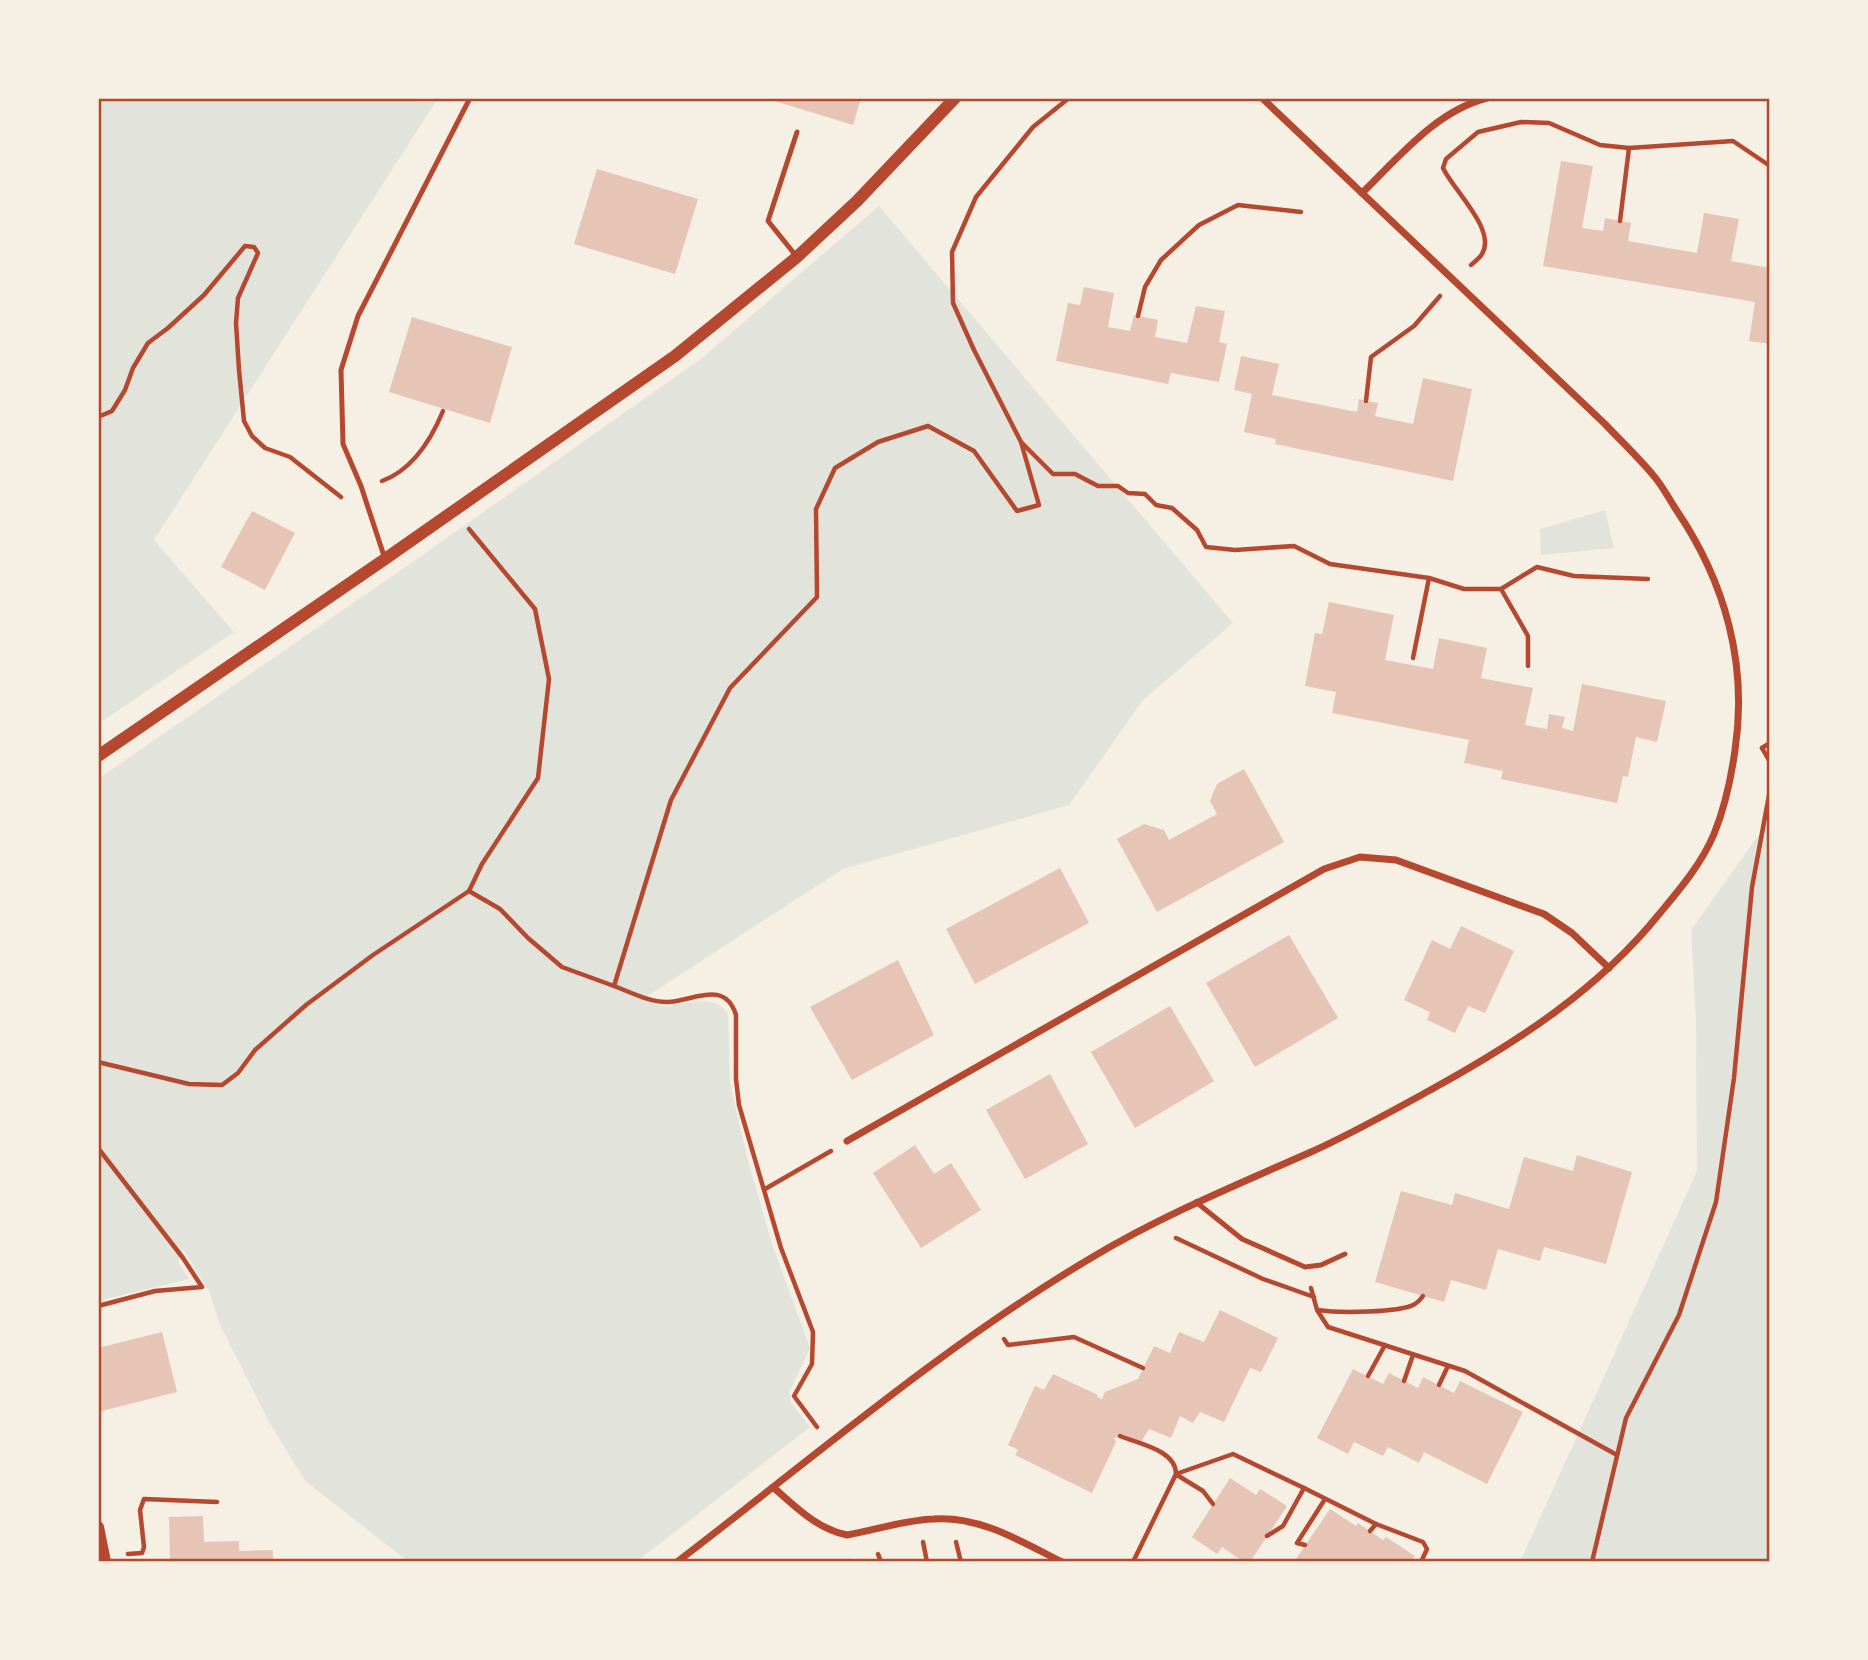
<svg xmlns="http://www.w3.org/2000/svg" width="1868" height="1660" font-family="Jost,sans-serif">
<style>
.green{fill:#e2e4dc}
.building{fill:#e6c5b7}
.lines{fill:none;stroke-linecap:round;stroke-linejoin:round}
.path{stroke:#b5482f;stroke-width:4.5}
.service{stroke:#b5482f;stroke-width:5}
.minor{stroke:#b5482f;stroke-width:7}
.tertiary{stroke:#b5482f;stroke-width:12}
.neatline{fill:none;stroke:#b5482f;stroke-width:2.5}
</style>
<rect width="100%" height="100%" fill="#f6efe4"/>
<g class="green">
<path d="M98,98H438L154,540L234,632L98,724Z"/>
<path d="M879,206L1233,623L1143,700L1069,805L843,869L643,999C649,1002 657,1005 664,1006C686,1006 714,992 728,1014L730,1083L747,1157L773,1247L810,1348L789,1393L791,1403L810,1427L636,1562H409L305,1481L268,1420L220,1325L210,1293L183,1249L178,1262L189,1279L98,1301V779L424,554L702,358Z"/>
<path d="M1605,510L1614,548L1541,555L1540,529Z"/>
<path d="M1770,819V1562H1520L1697,1171L1696,1021L1691,930Z"/>
</g>
<g class="building">
<path d="M765,98H861L853,125Z"/>
<path d="M1561,161L1593,166L1582,228L1603,231L1605,218L1631,223L1628,241L1697,253L1704,213L1739,219L1731,261L1770,268V344L1749,341L1755,302L1543,266Z"/>
<path d="M597,169L698,199L675,274L574,244Z"/>
<path d="M1084,287L1114,293L1108,327L1130,331L1134,315L1158,320L1155,337L1187,343L1196,306L1225,311L1219,342L1227,344L1219,382L1171,373L1168,384L1056,361L1068,303L1080,305Z"/>
<path d="M412,317L512,347L490,423L389,392Z"/>
<path d="M1241,356L1279,364L1272,395L1357,412L1359,399L1366,401L1378,403L1375,416L1413,424L1423,378L1472,389L1453,481L1275,444L1276,439L1244,432L1252,394L1234,390Z"/>
<path d="M252,511L295,533L265,590L221,567Z"/>
<path d="M1329,602L1394,615L1385,660L1433,669L1439,638L1487,648L1481,678L1533,688L1525,725L1547,729L1549,714L1565,717L1562,728L1573,731L1582,684L1666,701L1657,742L1636,737L1628,777L1623,776L1617,803L1501,779L1503,771L1464,763L1469,740L1332,713L1336,692L1305,686L1315,633L1322,634Z"/>
<path d="M1244,769L1284,842L1157,912L1117,839L1144,824L1164,830L1169,840L1217,814L1210,801L1217,784Z"/>
<path d="M1060,868L1089,923L975,984L946,929Z"/>
<path d="M1461,926L1514,951L1485,1013L1468,1006L1455,1033L1427,1020L1430,1012L1404,1000L1432,940L1450,949Z"/>
<path d="M1289,935L1338,1018L1255,1067L1206,983Z"/>
<path d="M898,960L934,1035L852,1080L810,1007Z"/>
<path d="M1170,1006L1214,1081L1135,1128L1091,1052Z"/>
<path d="M1050,1074L1088,1144L1025,1179L986,1110Z"/>
<path d="M915,1145L934,1174L951,1163L981,1210L921,1248L873,1173Z"/>
<path d="M1577,1155L1632,1172L1606,1264L1544,1247L1540,1261L1498,1249L1486,1290L1451,1280L1444,1302L1375,1282L1401,1191L1452,1205L1455,1193L1509,1209L1524,1157L1573,1171Z"/>
<path d="M1220,1310L1278,1338L1261,1372L1250,1368L1224,1422L1200,1412L1193,1423L1180,1416L1171,1438L1149,1429L1141,1442L1124,1435L1114,1438L1116,1442L1092,1493L1015,1455L1018,1450L1008,1445L1035,1386L1044,1390L1053,1374L1098,1395L1097,1397L1102,1399L1105,1392L1138,1379L1154,1346L1170,1353L1179,1332L1204,1342Z"/>
<path d="M162,1332L177,1392L98,1412V1348Z"/>
<path d="M1353,1369L1383,1384L1389,1373L1418,1388L1423,1377L1454,1393L1460,1381L1523,1412L1487,1484L1424,1452L1419,1463L1388,1447L1383,1456L1354,1442L1348,1454L1317,1438Z"/>
<path d="M1230,1478L1256,1495L1260,1489L1287,1506L1250,1562H1244L1222,1547L1217,1554L1192,1537Z"/>
<path d="M1330,1509L1356,1526L1358,1523L1383,1540L1386,1537L1415,1556L1411,1562H1294Z"/>
<path d="M203,1516L204,1542L239,1541V1551L273,1550V1562H170L169,1517Z"/>
</g>
<g class="lines">
<g class="path">
<path d="M1620,221L1629,148"/>
<path d="M1471,265C1474,262 1480,258 1482,254C1497,230 1453,190 1443,168L1446,159L1478,132L1521,122L1549,123L1600,145L1629,148L1733,141L1770,166"/>
<path d="M1138,316L1145,287L1161,260L1199,225L1238,205L1301,212"/>
<path d="M1366,401L1371,357L1414,326L1440,296"/>
<path d="M98,417L112,411L125,390L133,368L148,343L168,328L204,295L245,246L254,247L258,253L238,298L236,323L239,370L244,421L252,436L265,448L290,457L341,497"/>
<path d="M1022,443L1053,474H1075L1098,486H1118L1128,493L1145,494L1156,505L1172,508L1197,530L1206,547L1235,550L1294,546L1330,564L1429,578L1464,589H1501L1537,567L1574,576L1648,579"/>
<path d="M382,481C412,470 431,440 443,411"/>
<path d="M1501,589L1528,636V666"/>
<path d="M1413,658L1429,578"/>
<path d="M1762,748L1770,762"/>
<path d="M1762,748L1770,743"/>
<path d="M469,891L500,909L528,938L562,967L614,986L671,800L730,688L817,597L816,509L835,468L878,442L928,426L974,451L1017,511L1039,505L1021,442L974,350L953,303L952,252L976,197L1033,127L1069,98"/>
<path d="M614,986C630,992 651,1003 668,1002C693,1001 725,979 736,1015V1079L739,1105L781,1248L813,1332L812,1364L794,1396L817,1427"/>
<path d="M98,1062L189,1084L222,1085L238,1073L255,1050L306,1005L373,955L469,891L482,864L538,778L549,679L535,609L469,529"/>
<path d="M98,1148L183,1258L202,1287L155,1291L98,1306"/>
<path d="M765,1189L831,1151"/>
<path d="M1176,1238L1263,1279L1314,1297"/>
<path d="M1311,1288L1317,1310L1328,1327L1465,1371L1617,1455"/>
<path d="M1318,1310C1337,1313 1400,1313 1415,1304C1418,1302 1421,1299 1423,1296"/>
<path d="M1004,1339L1008,1345L1074,1337L1143,1368"/>
<path d="M1368,1376L1385,1345"/>
<path d="M1404,1381L1413,1355"/>
<path d="M1439,1385L1448,1366"/>
<path d="M1120,1436C1139,1444 1176,1450 1176,1474L1133,1562"/>
<path d="M1176,1474L1233,1454L1304,1488L1283,1526L1267,1536"/>
<path d="M1177,1475L1203,1491L1213,1504"/>
<path d="M1304,1488L1376,1524L1423,1542L1427,1549L1421,1562"/>
<path d="M1370,1531L1376,1524"/>
<path d="M923,1542L927,1562"/>
<path d="M956,1542L961,1562"/>
<path d="M1305,1545L1297,1543L1325,1499"/>
<path d="M128,1554L142,1553L144,1547L140,1510L144,1499L217,1502"/>
<path d="M878,1554L881,1562"/>
<path d="M849,1561V1562"/>
<path d="M1592,1562L1626,1418L1679,1315L1716,1202L1734,1078L1752,887L1770,790"/>
</g>
<g class="service">
<path d="M797,132L768,221L797,257"/>
<path d="M385,559L361,486L343,444L341,370L358,316L470,98"/>
<path d="M1196,1202L1242,1239L1305,1267L1321,1265L1345,1254"/>
</g>
<g class="minor">
<path d="M1362,193C1399,157 1436,111 1487,98"/>
<path d="M847,1141L1324,869L1360,857L1396,860L1544,914L1572,933L1609,968"/>
<path d="M774,1488C796,1507 817,1529 847,1535C876,1530 904,1520 934,1519C981,1516 1022,1542 1062,1562"/>
<path d="M677,1562C813,1458 944,1345 1091,1258C1161,1216 1236,1185 1311,1152C1353,1133 1394,1110 1434,1088C1519,1041 1599,989 1660,913C1680,889 1702,863 1714,834C1725,807 1731,779 1735,750C1748,664 1725,582 1677,511C1669,499 1662,485 1653,475C1638,457 1621,441 1605,424L1262,98"/>
</g>
<g class="tertiary">
<path d="M98,756L385,559L675,356L797,257L857,201L955,98"/>
<path d="M98,1527L105,1562"/>
</g>
</g>
<rect width="1868" height="1660" fill="none" stroke="#f6efe4" stroke-width="200"/>
<rect x="100" y="100" width="1668" height="1460" class="neatline"/>
</svg>
